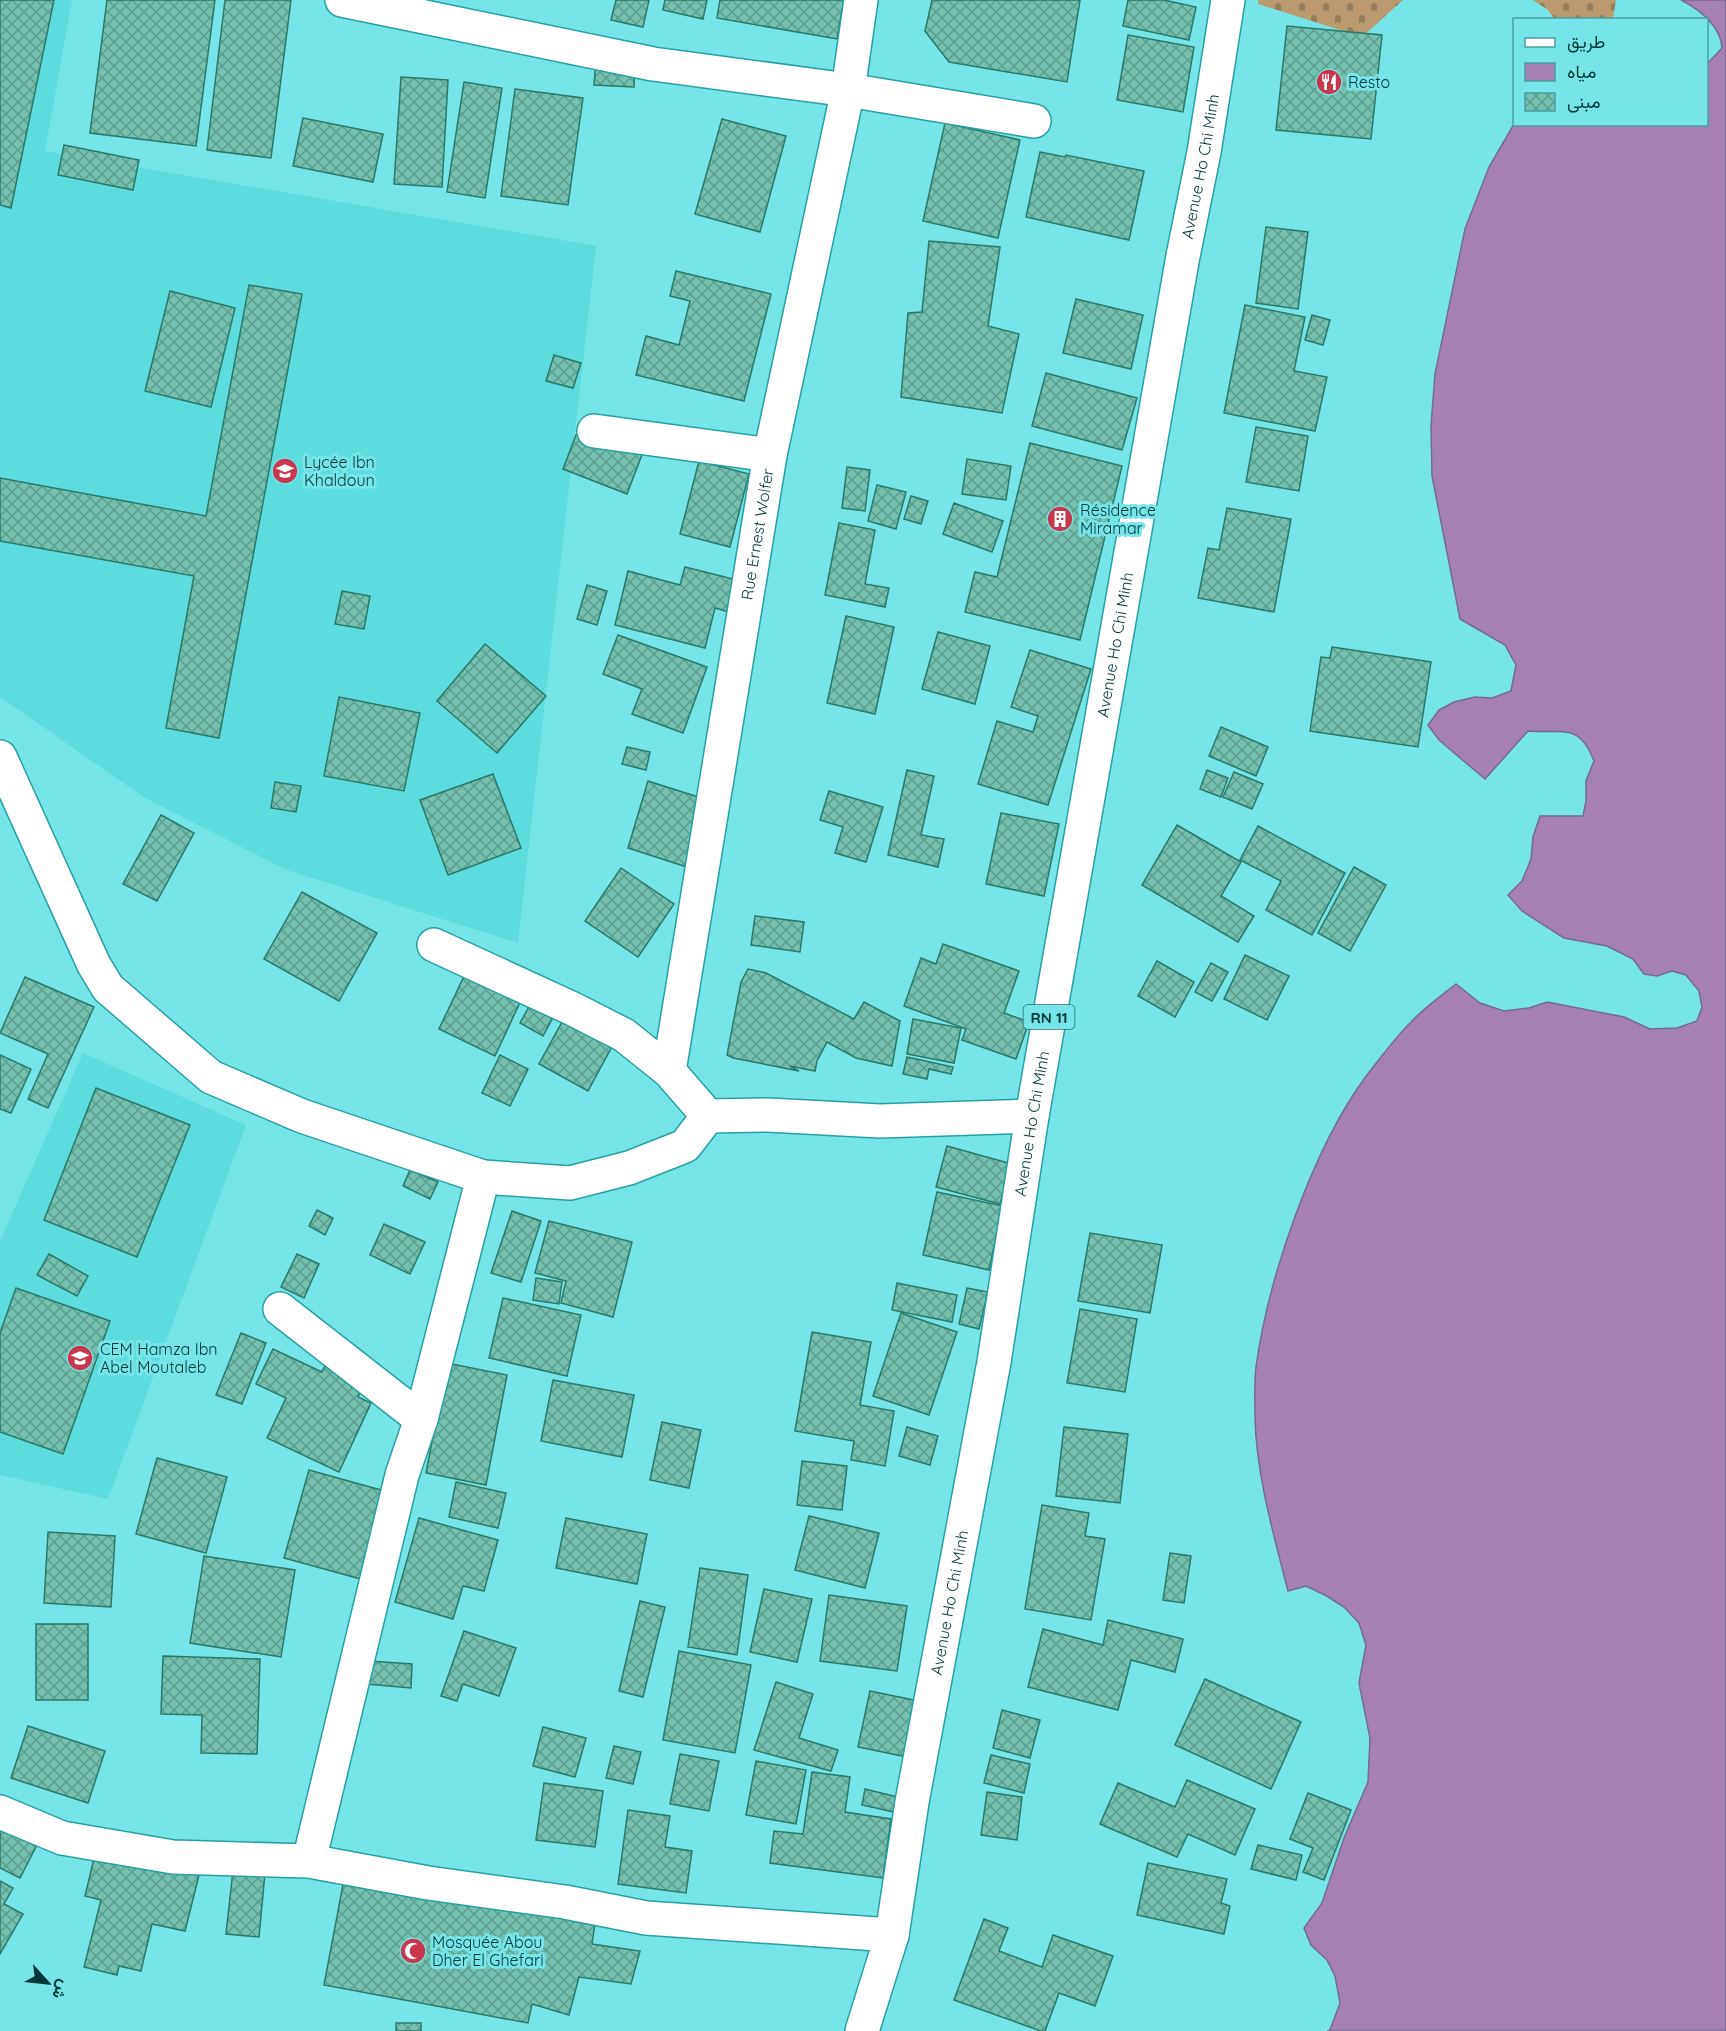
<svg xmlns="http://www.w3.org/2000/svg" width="1726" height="2031" font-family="Quicksand,Vazirmatn,sans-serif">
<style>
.built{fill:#5ddbdd}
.cemetery{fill:url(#cemetery-stones)}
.water{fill:#a581b3;stroke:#746b8e;stroke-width:1.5}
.building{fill:url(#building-cross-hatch);stroke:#2a7a69;stroke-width:1.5}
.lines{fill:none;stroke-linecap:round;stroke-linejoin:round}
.street-casing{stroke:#26a1a3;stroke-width:36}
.primary-casing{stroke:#26a1a3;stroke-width:36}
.street{stroke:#fff;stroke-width:33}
.primary{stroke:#fff;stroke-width:33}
.labels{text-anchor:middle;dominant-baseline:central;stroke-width:6;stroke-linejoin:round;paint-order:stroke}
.shield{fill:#77e5e7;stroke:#256b6c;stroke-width:1.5}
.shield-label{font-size:15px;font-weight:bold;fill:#023737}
.poi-label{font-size:16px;fill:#023737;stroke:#77e5e7;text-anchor:start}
.street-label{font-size:16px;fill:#023737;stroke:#77e5e7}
</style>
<defs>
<pattern id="cemetery-stones" width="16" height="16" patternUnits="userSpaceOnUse" patternTransform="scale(1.5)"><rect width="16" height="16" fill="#b99b6f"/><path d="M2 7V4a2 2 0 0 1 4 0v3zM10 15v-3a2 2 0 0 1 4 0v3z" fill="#947f5c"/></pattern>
<pattern id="building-cross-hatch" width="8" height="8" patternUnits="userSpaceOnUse" patternTransform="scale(1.5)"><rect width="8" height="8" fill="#73c1ae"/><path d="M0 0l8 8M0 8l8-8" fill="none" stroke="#5c9e8e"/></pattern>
</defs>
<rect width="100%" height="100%" fill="#77e5e7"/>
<g class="built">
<path d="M0,0H72L45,151L596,246L518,943L287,870L145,798L0,697Z"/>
<path d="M83,1053L246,1125L108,1499L0,1475V1241Z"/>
</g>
<g class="cemetery">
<path d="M1258,0H1403L1362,37L1258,4Z"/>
<path d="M1533,0H1616L1613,19L1555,20L1548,10Z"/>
</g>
<path class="water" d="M1681,0H1726V2031H1327L1330,2030L1340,2003L1335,1976L1327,1960L1311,1945L1304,1928L1322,1903L1344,1838L1368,1782L1370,1738L1359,1683L1366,1645L1359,1623L1344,1607L1325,1595L1306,1586L1288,1591C1274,1536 1256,1474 1255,1417C1255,1401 1254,1383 1256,1367C1268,1278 1313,1147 1367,1075C1381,1057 1395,1038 1411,1022C1424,1008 1441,996 1456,984L1480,1003L1504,1011L1529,1008L1547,1002L1624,1017L1650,1029L1677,1028L1697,1021L1702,1007L1699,991L1686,975L1672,971L1657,976L1644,974L1633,959L1607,946L1564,938L1522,911L1508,895L1522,881L1531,859L1533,837L1540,816H1583L1586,801V781L1594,761C1579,722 1563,734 1528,731L1485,779L1439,740L1428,725L1439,710L1454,702L1475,697L1492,698L1511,691L1516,665L1505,645L1460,619L1432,476L1431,426L1435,374L1465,229L1489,167L1514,124H1706L1707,64L1722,48C1721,26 1699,9 1681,0Z"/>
<g class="building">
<path d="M0,0H54L11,208L0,205Z"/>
<path d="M107,0H215L196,146L90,133Z"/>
<path d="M225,0H291L271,158L207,150Z"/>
<path d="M616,0H649L643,27L611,20Z"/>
<path d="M665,0H707L703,19L663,10Z"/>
<path d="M720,0H844L837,39L717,18Z"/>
<path d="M932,0H1080L1067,82L949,62L925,31Z"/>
<path d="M1128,0H1164L1196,7L1189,40L1123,26Z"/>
<path d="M1287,26L1382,35L1371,139L1276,130Z"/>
<path d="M1128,35L1194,47L1183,112L1117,100Z"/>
<path d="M596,60L635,62L634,87L594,85Z"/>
<path d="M401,77L448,80L442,187L394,184Z"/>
<path d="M464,82L502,88L485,198L447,192Z"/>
<path d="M515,89L583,98L568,205L501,196Z"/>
<path d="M303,118L383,134L373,182L293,166Z"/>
<path d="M722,119L786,136L760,232L695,214Z"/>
<path d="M945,123L1020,140L998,238L923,221Z"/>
<path d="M64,145L139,160L133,190L58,175Z"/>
<path d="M1040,152L1065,157L1066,155L1144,171L1129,240L1026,217Z"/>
<path d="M1266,227L1308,232L1298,309L1256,303Z"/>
<path d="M929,241L1000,247L988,326L1019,334L1002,413L901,397L908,313L922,312Z"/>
<path d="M676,271L771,294L744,401L636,375L646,336L679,345L690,301L670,296Z"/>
<path d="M249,285L302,294L219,738L166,728L194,576L0,541V478L206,516Z"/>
<path d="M170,291L235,308L211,407L145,391Z"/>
<path d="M1076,299L1143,315L1131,369L1063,353Z"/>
<path d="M1245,305L1305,317L1294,371L1327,377L1315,431L1224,413Z"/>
<path d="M1312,315L1330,320L1323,345L1305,340Z"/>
<path d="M554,355L581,363L573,388L546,381Z"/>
<path d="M1046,373L1137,398L1122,450L1032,426Z"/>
<path d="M1256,427L1308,436L1299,491L1246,482Z"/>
<path d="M576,435L601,446L648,439L627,494L563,469Z"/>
<path d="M1030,443L1122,466L1080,640L965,612L975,572L997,577Z"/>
<path d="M967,459L1011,466L1006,500L962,494Z"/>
<path d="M699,461L749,474L730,547L680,534Z"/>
<path d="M847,467L870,470L865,511L842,508Z"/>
<path d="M877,485L906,492L896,529L868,521Z"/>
<path d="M911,496L928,501L921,524L904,519Z"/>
<path d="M954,503L1003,521L992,552L943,534Z"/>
<path d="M1227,508L1291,519L1274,612L1198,598L1208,548L1219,550Z"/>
<path d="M839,523L875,530L865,584L889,588L885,607L825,595Z"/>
<path d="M685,567L737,580L729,612L715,608L705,648L615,625L628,571L680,585Z"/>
<path d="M587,585L607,591L597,625L577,619Z"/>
<path d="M342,591L370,596L364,629L335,624Z"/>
<path d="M846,616L894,627L875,714L827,703Z"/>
<path d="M938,632L990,646L975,704L922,689Z"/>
<path d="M618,635L707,667L683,733L632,714L642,689L603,674Z"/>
<path d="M485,644L546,696L497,753L437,701Z"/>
<path d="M1332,647L1431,662L1418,747L1310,731L1321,657L1330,658Z"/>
<path d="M1030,650L1091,669L1048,805L978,784L997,721L1033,732L1038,716L1011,707Z"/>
<path d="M339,697L420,713L404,791L324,776Z"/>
<path d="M1221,727L1268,747L1256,776L1209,756Z"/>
<path d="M627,747L650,752L646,770L622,764Z"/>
<path d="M907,770L934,776L921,835L944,839L938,867L888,855Z"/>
<path d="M1207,770L1228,778L1221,797L1200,789Z"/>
<path d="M1234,772L1263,784L1252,809L1223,797Z"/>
<path d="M493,774L521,848L448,875L420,800Z"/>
<path d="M648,781L714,802L693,869L628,848Z"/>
<path d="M275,782L301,786L296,812L271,808Z"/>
<path d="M829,791L883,807L866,862L835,853L843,827L820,820Z"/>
<path d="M1001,813L1059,824L1044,896L986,884Z"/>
<path d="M161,815L194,833L157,901L123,884Z"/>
<path d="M1177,825L1241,862L1221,896L1254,916L1238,942L1142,885Z"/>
<path d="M1258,826L1345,873L1312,935L1266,910L1281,881L1240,860Z"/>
<path d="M1354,867L1386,885L1350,951L1318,933Z"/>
<path d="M621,868L674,904L638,957L585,921Z"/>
<path d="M302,892L377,933L339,1001L264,959Z"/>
<path d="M755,916L804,922L800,952L751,945Z"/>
<path d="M943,944L1019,971L1004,1013L1029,1022L1016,1059L962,1040L966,1029L904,1006L921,958L936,964Z"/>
<path d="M1245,955L1289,976L1267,1020L1224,999Z"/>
<path d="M1157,961L1194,982L1175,1017L1138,996Z"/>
<path d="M1211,963L1228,972L1212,1001L1195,992Z"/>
<path d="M748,969L766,973L854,1019L864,1002L900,1021L892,1066L856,1058L827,1042L817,1061L815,1071L790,1066L799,1071L733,1058L727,1055L741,982Z"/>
<path d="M467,970L523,996L495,1056L439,1029Z"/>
<path d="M25,977L94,1007L48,1108L28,1099L48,1054L0,1033Z"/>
<path d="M541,985L564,997L543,1036L520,1023Z"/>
<path d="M568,1011L617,1037L588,1091L539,1064Z"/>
<path d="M913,1019L961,1028L954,1063L907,1054Z"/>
<path d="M0,1055L31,1069L11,1113L0,1109Z"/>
<path d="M500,1055L528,1069L510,1106L482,1093Z"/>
<path d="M907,1057L953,1067L951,1074L929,1069L927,1079L903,1074Z"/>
<path d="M96,1088L190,1125L137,1257L44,1220Z"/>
<path d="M947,1146L1012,1164L1000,1204L936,1187Z"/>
<path d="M410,1170L438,1182L430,1199L403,1186Z"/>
<path d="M937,1192L1003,1206L989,1270L923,1255Z"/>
<path d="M317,1210L333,1218L325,1235L309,1226Z"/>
<path d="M512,1211L541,1221L521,1282L491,1273Z"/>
<path d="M549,1221L632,1242L613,1317L561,1303L566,1281L535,1273Z"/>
<path d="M384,1224L425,1242L410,1274L370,1255Z"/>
<path d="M1090,1233L1162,1245L1150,1313L1078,1301Z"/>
<path d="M49,1254L88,1276L77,1296L37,1275Z"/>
<path d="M297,1254L319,1264L304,1298L281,1287Z"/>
<path d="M536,1278L562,1282L559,1304L533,1300Z"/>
<path d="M897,1283L957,1295L952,1322L892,1310Z"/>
<path d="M16,1288L110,1321L63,1454L0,1432V1333Z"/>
<path d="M967,1288L988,1292L979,1329L959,1324Z"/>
<path d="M503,1298L581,1315L567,1376L489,1358Z"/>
<path d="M1080,1309L1137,1319L1125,1392L1067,1383Z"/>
<path d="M901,1313L957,1332L929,1415L873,1396Z"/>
<path d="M812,1332L871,1342L860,1405L894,1411L885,1466L851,1460L854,1441L795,1431Z"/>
<path d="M241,1333L266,1343L242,1404L216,1395Z"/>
<path d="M333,1348L373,1366L358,1397L371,1403L339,1472L267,1438L286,1398L256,1384L273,1349L322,1372Z"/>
<path d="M447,1363L507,1375L486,1485L426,1473Z"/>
<path d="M553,1380L634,1395L622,1457L541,1441Z"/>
<path d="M662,1422L701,1430L689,1488L650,1480Z"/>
<path d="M907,1427L938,1436L930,1465L899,1456Z"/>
<path d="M1064,1427L1128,1434L1120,1503L1056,1496Z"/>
<path d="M157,1458L227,1477L206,1553L136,1534Z"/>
<path d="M802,1461L847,1466L842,1510L797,1505Z"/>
<path d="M309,1470L392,1493L368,1581L284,1558Z"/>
<path d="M456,1482L506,1493L498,1528L449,1517Z"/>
<path d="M1042,1505L1089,1513L1085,1536L1105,1539L1091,1620L1025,1609Z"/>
<path d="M809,1516L879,1533L865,1588L795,1570Z"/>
<path d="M419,1518L498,1540L484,1591L463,1586L453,1619L395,1602Z"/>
<path d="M566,1518L647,1534L637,1584L556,1568Z"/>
<path d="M48,1532L115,1536L111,1607L44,1603Z"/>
<path d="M1170,1553L1191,1556L1184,1603L1163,1600Z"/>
<path d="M204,1556L295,1570L281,1657L190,1643Z"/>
<path d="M700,1568L748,1575L737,1655L688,1647Z"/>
<path d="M764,1589L812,1599L797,1662L750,1652Z"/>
<path d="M829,1595L907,1606L897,1671L820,1661Z"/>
<path d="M640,1601L665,1607L643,1697L619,1691Z"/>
<path d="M1108,1620L1183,1639L1175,1672L1131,1660L1118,1710L1028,1687L1043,1629L1103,1645Z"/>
<rect x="36" y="1624" width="52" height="76"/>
<path d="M464,1631L516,1648L499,1696L463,1684L457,1701L441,1696Z"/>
<path d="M679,1651L751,1665L735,1753L663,1740Z"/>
<path d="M163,1656L260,1659L257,1754L201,1753L202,1715L161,1714Z"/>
<path d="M369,1661L412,1664L411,1688L367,1684Z"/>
<path d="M1205,1679L1301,1722L1271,1789L1175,1745Z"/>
<path d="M776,1682L813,1694L799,1738L838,1750L831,1771L754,1750Z"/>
<path d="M870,1691L919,1701L907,1757L858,1747Z"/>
<path d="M1002,1710L1040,1720L1030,1758L993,1748Z"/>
<path d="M28,1726L105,1751L88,1803L11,1778Z"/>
<path d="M543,1727L586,1738L575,1777L533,1766Z"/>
<path d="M614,1746L641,1752L633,1784L606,1778Z"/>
<path d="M680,1754L719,1761L709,1811L670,1804Z"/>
<path d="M991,1755L1030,1764L1024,1793L984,1783Z"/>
<path d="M756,1761L806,1770L796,1824L746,1815Z"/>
<path d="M812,1772L850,1777L845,1812L891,1819L883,1878L770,1863L774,1831L803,1834Z"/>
<path d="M1187,1780L1255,1809L1235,1855L1188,1834L1177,1857L1100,1824L1118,1783L1175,1807Z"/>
<path d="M544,1783L603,1791L595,1847L536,1840Z"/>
<path d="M865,1789L906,1799L903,1814L862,1805Z"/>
<path d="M987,1792L1022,1797L1017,1840L981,1835Z"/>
<path d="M1308,1793L1351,1810L1324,1880L1303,1872L1313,1848L1290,1839Z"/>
<path d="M628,1810L670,1816L665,1847L692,1851L686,1893L618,1884Z"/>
<path d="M0,1825L42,1835L20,1878L0,1868Z"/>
<path d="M1258,1845L1302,1855L1296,1880L1251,1869Z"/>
<path d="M97,1846L200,1871L185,1931L152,1924L141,1971L119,1966L117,1975L84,1967L101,1900L85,1896Z"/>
<path d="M1148,1863L1227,1879L1221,1903L1230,1906L1224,1934L1137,1915Z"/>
<path d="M346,1869L596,1916L592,1944L640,1951L631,1984L579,1977L569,2015L532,2004L528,2023L324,1985Z"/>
<path d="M233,1870L265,1873L259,1937L226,1934Z"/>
<path d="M0,1881L13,1888L4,1904L23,1914L0,1954Z"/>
<path d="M984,1919L1008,1928L999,1951L1042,1967L1053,1935L1113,1956L1095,2006L1059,1993L1045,2031H1041L954,2000Z"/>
<rect x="396" y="2023" width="25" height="8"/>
</g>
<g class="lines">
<g class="street-casing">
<g id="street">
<path d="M342,0L653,64L848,90L1034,121"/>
<path d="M594,431L770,455"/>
<path d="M0,757L94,965L108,988L211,1077L302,1116L483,1177"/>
<path d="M434,945L573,1009L624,1035L669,1071L708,1116L768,1115L880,1121L1032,1116"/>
<path id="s1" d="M669,1071L770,455L848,90L861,0"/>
<path d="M280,1309L421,1419"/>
<path d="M0,1812L62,1838L173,1857L309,1861L428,1883L565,1902L646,1918L892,1935"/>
<path d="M309,1861L402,1475L421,1419L483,1177L570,1183L629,1168L685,1146L708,1116"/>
</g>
</g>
<g class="primary-casing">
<g id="primary">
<path id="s2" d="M862,2031L892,1935L912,1802L994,1362L1032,1116L1183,256L1204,152L1228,0"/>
</g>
</g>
<use href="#street" class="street"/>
<use href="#primary" class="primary"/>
</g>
<defs>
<g id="restaurant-disc" transform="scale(1.35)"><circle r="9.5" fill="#c7374e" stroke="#77e5e7"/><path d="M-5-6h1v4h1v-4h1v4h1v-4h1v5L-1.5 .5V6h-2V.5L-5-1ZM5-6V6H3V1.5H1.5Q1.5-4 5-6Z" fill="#fff"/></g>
<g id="school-disc" transform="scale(1.35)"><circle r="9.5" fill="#c7374e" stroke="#77e5e7"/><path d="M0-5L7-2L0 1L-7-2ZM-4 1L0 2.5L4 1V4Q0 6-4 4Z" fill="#fff"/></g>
<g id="building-disc" transform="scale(1.35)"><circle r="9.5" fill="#c7374e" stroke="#77e5e7"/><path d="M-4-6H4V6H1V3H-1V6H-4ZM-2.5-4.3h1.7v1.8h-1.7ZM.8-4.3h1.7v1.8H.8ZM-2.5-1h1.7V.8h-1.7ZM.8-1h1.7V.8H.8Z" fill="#fff"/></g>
<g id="mosque-disc" transform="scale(1.35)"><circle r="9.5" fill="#c7374e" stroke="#77e5e7"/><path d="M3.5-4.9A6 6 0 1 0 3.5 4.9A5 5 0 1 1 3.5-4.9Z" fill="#fff"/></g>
</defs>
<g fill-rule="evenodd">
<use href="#restaurant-disc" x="1329" y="82"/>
<use href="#school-disc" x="285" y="471"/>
<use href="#building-disc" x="1060" y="519"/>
<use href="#school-disc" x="80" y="1358"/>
<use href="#mosque-disc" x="413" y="1951"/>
</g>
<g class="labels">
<rect class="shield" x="1023.5" y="1005" width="51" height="24" rx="4.5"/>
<g class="shield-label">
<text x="1049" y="1017">RN 11</text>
</g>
<g class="poi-label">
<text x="1348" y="82">Resto</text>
<text x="304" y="462">Lycée Ibn<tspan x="304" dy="18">Khaldoun</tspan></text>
<text x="1080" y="510">Résidence<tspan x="1080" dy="18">Miramar</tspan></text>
<text x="100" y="1349">CEM Hamza Ibn<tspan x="100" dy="18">Abel Moutaleb</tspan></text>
<text x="432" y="1942">Mosquée Abou<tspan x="432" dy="18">Dher El Ghefari</tspan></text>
</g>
<g class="street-label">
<text stroke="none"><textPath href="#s2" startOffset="1896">Avenue Ho Chi Minh</textPath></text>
<text stroke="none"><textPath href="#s1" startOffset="544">Rue Ernest Wolfer</textPath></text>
<text stroke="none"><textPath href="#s2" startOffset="1410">Avenue Ho Chi Minh</textPath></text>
<text stroke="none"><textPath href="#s2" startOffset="924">Avenue Ho Chi Minh</textPath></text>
<text stroke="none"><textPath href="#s2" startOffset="438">Avenue Ho Chi Minh</textPath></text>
</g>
</g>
<rect x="1513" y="18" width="195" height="108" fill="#77e5e7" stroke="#489fa1" stroke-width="1.5"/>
<rect x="1525" y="38" width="30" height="9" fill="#ffffff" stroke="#489fa1" stroke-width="1.5"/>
<text x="1567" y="48" font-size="18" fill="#023737">طريق</text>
<rect x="1525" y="63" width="30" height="18" fill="#a581b3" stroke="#489fa1" stroke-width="1.5"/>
<text x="1567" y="78" font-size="18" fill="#023737">مياه</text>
<rect x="1525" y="93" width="30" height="18" fill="url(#building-cross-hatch)" stroke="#489fa1" stroke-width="1.5"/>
<text x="1567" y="108" font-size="18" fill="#023737">مبنى</text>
<g transform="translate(48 1983) rotate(117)" stroke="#77e5e7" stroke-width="4.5" paint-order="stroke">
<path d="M0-4.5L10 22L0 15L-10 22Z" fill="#023737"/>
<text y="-9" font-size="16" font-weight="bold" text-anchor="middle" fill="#023737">ش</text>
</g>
</svg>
